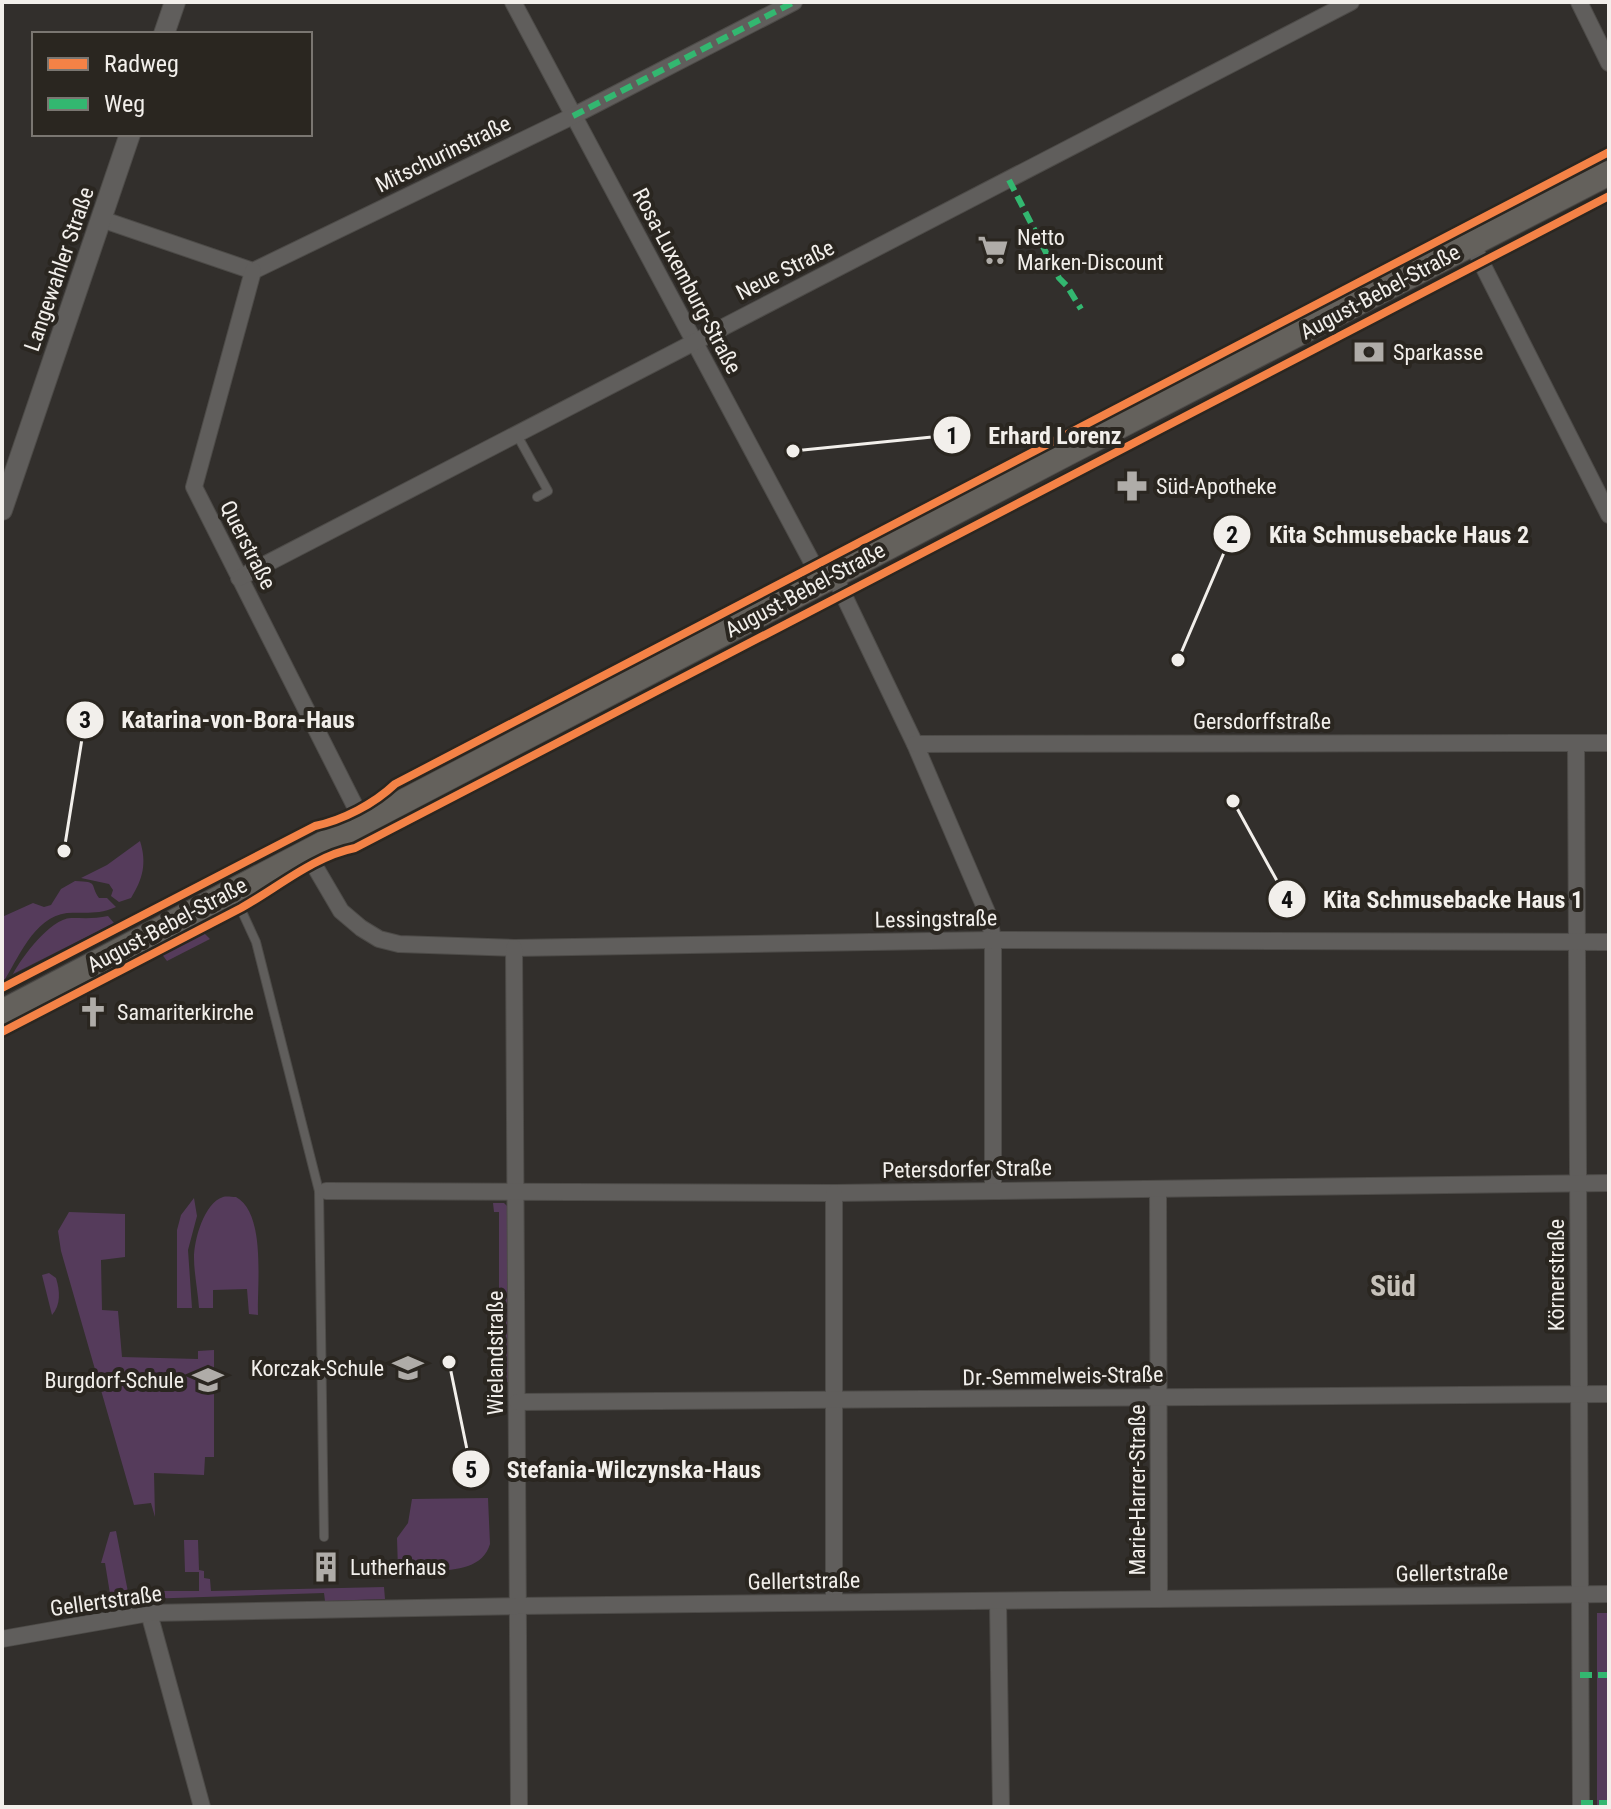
<svg xmlns="http://www.w3.org/2000/svg" width="1611" height="1809" font-family="'Roboto Condensed',sans-serif">
<style>
.green{fill:#553b5b}
.lines{fill:none;stroke-linecap:round;stroke-linejoin:round}
.service-casing{stroke:#4d4b48;stroke-width:10}
.minor-casing{stroke:#4d4b48;stroke-width:18}
.tertiary-casing{stroke:#4d4b48;stroke-width:22}
.secondary-casing{stroke:#4d4b48;stroke-width:26}
.service{stroke:#605e5c;stroke-width:8}
.minor{stroke:#605e5c;stroke-width:16}
.tertiary{stroke:#605e5c;stroke-width:20}
.secondary{stroke:#64615c;stroke-width:24}
.quiet{stroke:#33b770;stroke-width:6;stroke-dasharray:12 6;stroke-linecap:butt}
.cycleway-casing{stroke:#2a2620;stroke-width:13}
.cycleway{stroke:#f48246;stroke-width:8}
.labels{text-anchor:middle;dominant-baseline:central;stroke-width:8;stroke-linejoin:round;paint-order:stroke}
.street-label{font-size:22px;fill:#f2efeb;stroke:#2a2620}
.poi-label{font-size:22px;fill:#f2efeb;stroke:#2a2620;text-anchor:start}
.district-label{font-size:30px;font-weight:bold;fill:#c7c2ba;stroke:#2a2620}
.leader{fill:none;stroke:#f2efeb;stroke-width:3}
.callout-dot{fill:#f2efeb;stroke:#2a2620;stroke-width:3}
.mark-label{font-size:24px;text-anchor:middle;font-weight:bold;fill:#111}
.callout-label{font-size:24px;text-anchor:middle;font-weight:bold;fill:#f2efeb;stroke:#2a2620;stroke-width:8;stroke-linejoin:round;paint-order:stroke}
</style>
<rect width="100%" height="100%" fill="#322f2c"/>
<g class="green">
<path d="M140,841C147,863 143,879 131,898L119,902L111,896L113,890L109,884L81,878L107,865Z"/>
<path d="M75,881C100,882 89,884 99,898H107L116,907C97,915 87,912 67,913C33,917 18,960 2,984V917L33,903L44,907L51,905L61,889Z"/>
<path d="M108,916L114,923L13,974C22,957 50,919 71,918C84,918 95,919 108,916Z"/>
<path d="M181,928L185,933L2,1028V1022Z"/>
<path d="M203,932L210,939L167,961L161,953Z"/>
<path d="M236,1197C266,1213 257,1284 258,1315L249,1314L247,1289L213,1290V1308H199C198,1292 194,1273 194,1258C194,1240 204,1203 223,1197C227,1196 231,1197 236,1197Z"/>
<path d="M194,1198L197,1216L188,1250L192,1308H177V1230L181,1215Z"/>
<path d="M493,1203H504L508,1207L511,1377L508,1382L499,1384V1212H494Z"/>
<path d="M69,1212L125,1214V1257L101,1260L102,1310L118,1311L122,1357L198,1359V1351L214,1350V1457H205L204,1475L154,1473L155,1517L151,1503L134,1505L61,1251L58,1231Z"/>
<path d="M49,1273L56,1278C60,1291 61,1305 52,1315L42,1275Z"/>
<path d="M488,1498L490,1544C480,1579 425,1569 398,1570L397,1538L408,1523L412,1499Z"/>
<path d="M116,1531L129,1597L111,1600L105,1563H101L110,1532Z"/>
<path d="M184,1540H198L199,1570L204,1571V1578L210,1579L211,1591L384,1587L385,1599L325,1601L324,1593L144,1599V1595H157L158,1591H199V1572H185Z"/>
<rect x="1597" y="1613" width="12" height="194"/>
</g>
<g class="lines">
<g class="service-casing">
<g id="service">
<path d="M517,435L548,491L537,497"/>
<path d="M233,892L256,942L319,1191L324,1537"/>
</g>
</g>
<g class="minor-casing">
<g id="minor">
<path d="M513,2L822,581"/>
<path d="M1579,2L1609,63"/>
<path d="M101,219L253,271L573,116L794,2"/>
<path d="M1472,244L1609,515"/>
<path d="M253,271L194,487L364,824"/>
<path d="M834,575L915,744L989,917L993,940V1191"/>
<path d="M239,578L1351,2"/>
<path d="M1576,743L1581,1807"/>
<path d="M915,744L1609,743"/>
<path d="M307,853L341,911L361,928L379,939L399,944L514,948L993,940L1609,942"/>
<path d="M514,948L519,1807"/>
<path d="M1158,1189L1159,1599"/>
<path d="M326,1191L834,1193L1609,1183"/>
<path d="M834,1193V1602"/>
<path d="M517,1402L1609,1394"/>
<path d="M998,1601L1001,1807"/>
<path d="M149,1613L202,1807"/>
<path d="M2,1639L149,1613L518,1606L1609,1594"/>
</g>
</g>
<g class="tertiary-casing">
<g id="tertiary">
<path d="M164,34L175,2"/>
<path d="M2,510L130,134"/>
</g>
</g>
<g class="secondary-casing">
<path id="secondary" d="M2,1012L1062,456L1609,173"/>
</g>
<use href="#service" class="service"/>
<use href="#minor" class="minor"/>
<use href="#tertiary" class="tertiary"/>
<use href="#secondary" class="secondary"/>
<g class="quiet">
<path d="M573,116L794,2"/>
<path d="M1009,180L1059,278L1067,286L1081,309"/>
<path d="M1580,1675H1609"/>
<path d="M1581,1803H1609"/>
</g>
<g class="cycleway-casing">
<g id="cycleway">
<path d="M2,988L315,826C343,820 374,804 395,784L1609,152"/>
<path d="M2,1032L241,908C277,888 314,856 355,848L1609,196"/>
</g>
</g>
<use href="#cycleway" class="cycleway"/>
</g>
<defs>
<g id="supermarket-bare" transform="scale(2.4)"><path d="M-6-5.5h2.5l.6 2H6L4.5 2H-2.5L-4.4-4H-6ZM-1.5 3.2a1.3 1.3 0 1 0 .1 0ZM3 3.2a1.3 1.3 0 1 0 .1 0Z" fill="#afaca8" stroke="#2a2620" stroke-width="2.5" paint-order="stroke"/></g>
<g id="bank-bare" transform="scale(2.4)"><path d="M-6-4H6V4H-6ZM0-2.3a2.3 2.3 0 1 0 0 4.6a2.3 2.3 0 1 0 0-4.6Z" fill="#afaca8" stroke="#2a2620" stroke-width="2.5" paint-order="stroke"/></g>
<g id="pharmacy-bare" transform="scale(2.4)"><path d="M-2-6h4v4h4v4h-4v4h-4v-4h-4v-4h4Z" fill="#afaca8" stroke="#2a2620" stroke-width="2.5" paint-order="stroke"/></g>
<g id="church-bare" transform="scale(2.4)"><path d="M-1.2-6h2.4v3.5h3.3v2.4h-3.3V6h-2.4V-.1h-3.3v-2.4h3.3Z" fill="#afaca8" stroke="#2a2620" stroke-width="2.5" paint-order="stroke"/></g>
<g id="school-bare" transform="scale(2.4)"><path d="M0-5L7-2L0 1L-7-2ZM-4 1L0 2.5L4 1V4Q0 6-4 4Z" fill="#afaca8" stroke="#2a2620" stroke-width="2.5" paint-order="stroke"/></g>
<g id="building-bare" transform="scale(2.4)"><path d="M-4-6H4V6H1V3H-1V6H-4ZM-2.5-4.3h1.7v1.8h-1.7ZM.8-4.3h1.7v1.8H.8ZM-2.5-1h1.7V.8h-1.7ZM.8-1h1.7V.8H.8Z" fill="#afaca8" stroke="#2a2620" stroke-width="2.5" paint-order="stroke"/></g>
</defs>
<g fill-rule="evenodd">
<use href="#supermarket-bare" x="993" y="250"/>
<use href="#bank-bare" x="1369" y="352"/>
<use href="#pharmacy-bare" x="1132" y="486"/>
<use href="#church-bare" x="93" y="1012"/>
<use href="#school-bare" x="408" y="1368"/>
<use href="#school-bare" x="208" y="1380"/>
<use href="#building-bare" x="326" y="1567"/>
</g>
<g class="labels">
<g class="street-label">
<text transform="translate(443 154) rotate(-26)">Mitschurinstraße</text>
<text transform="translate(59 269) rotate(-71)">Langewahler Straße</text>
<text transform="translate(785 270) rotate(-27)">Neue Straße</text>
<text transform="translate(687 281) rotate(62)">Rosa-Luxemburg-Straße</text>
<text transform="translate(1380 292) rotate(-28)">August-Bebel-Straße</text>
<text transform="translate(248 545) rotate(63)">Querstraße</text>
<text transform="translate(805 590) rotate(-28)">August-Bebel-Straße</text>
<text x="1262" y="721">Gersdorffstraße</text>
<text transform="translate(936 919) rotate(-1)">Lessingstraße</text>
<text transform="translate(167 925) rotate(-28)">August-Bebel-Straße</text>
<text transform="translate(967 1169) rotate(-1)">Petersdorfer Straße</text>
<text transform="translate(1556 1275) rotate(-90)">Körnerstraße</text>
<text transform="translate(495 1353) rotate(-90)">Wielandstraße</text>
<text transform="translate(1063 1376) rotate(-1)">Dr.-Semmelweis-Straße</text>
<text transform="translate(1137 1490) rotate(-90)">Marie-Harrer-Straße</text>
<text transform="translate(1452 1573) rotate(-1)">Gellertstraße</text>
<text transform="translate(804 1581) rotate(-1)">Gellertstraße</text>
<text transform="translate(106 1601) rotate(-8)">Gellertstraße</text>
</g>
<g class="poi-label">
<text x="1017" y="237">Netto<tspan x="1017" dy="25">Marken-Discount</tspan></text>
<text x="1393" y="352">Sparkasse</text>
<text x="1156" y="486">Süd-Apotheke</text>
<text x="117" y="1012">Samariterkirche</text>
<text x="384" y="1368" text-anchor="end">Korczak-Schule</text>
<text x="184" y="1380" text-anchor="end">Burgdorf-Schule</text>
<text x="350" y="1567">Lutherhaus</text>
</g>
<g class="district-label">
<text x="1393" y="1285">Süd</text>
</g>
</g>
<path class="leader" d="M793 451L952 435M1178 660L1232 534M64 851L85 720M1233 801L1287 899M449 1362L471 1469"/>
<g class="callout-dot">
<circle cx="793" cy="451" r="8"/>
<circle cx="1178" cy="660" r="8"/>
<circle cx="64" cy="851" r="8"/>
<circle cx="1233" cy="801" r="8"/>
<circle cx="449" cy="1362" r="8"/>
<circle cx="952" cy="435" r="20"/>
<circle cx="1232" cy="534" r="20"/>
<circle cx="85" cy="720" r="20"/>
<circle cx="1287" cy="899" r="20"/>
<circle cx="471" cy="1469" r="20"/>
</g>
<g class="mark-label">
<text x="952" y="444">1</text>
<text x="1232" y="543">2</text>
<text x="85" y="728">3</text>
<text x="1287" y="908">4</text>
<text x="471" y="1478">5</text>
</g>
<g class="callout-label">
<text x="1055" y="444">Erhard Lorenz</text>
<text x="1399" y="543">Kita Schmusebacke Haus 2</text>
<text x="238" y="728">Katarina-von-Bora-Haus</text>
<text x="1453" y="908">Kita Schmusebacke Haus 1</text>
<text x="634" y="1478">Stefania-Wilczynska-Haus</text>
</g>
<rect width="1611" height="1809" fill="none" stroke="#f2efeb" stroke-width="8"/>
<rect x="32" y="32" width="280" height="104" fill="#2a2620" stroke="#7a7671" stroke-width="2"/>
<rect x="48" y="58" width="40" height="12" fill="#f48246" stroke="#7a7671" stroke-width="2"/>
<text x="104" y="72" font-size="24" fill="#f2efeb">Radweg</text>
<rect x="48" y="98" width="40" height="12" fill="#33b770" stroke="#7a7671" stroke-width="2"/>
<text x="104" y="112" font-size="24" fill="#f2efeb">Weg</text>
</svg>
